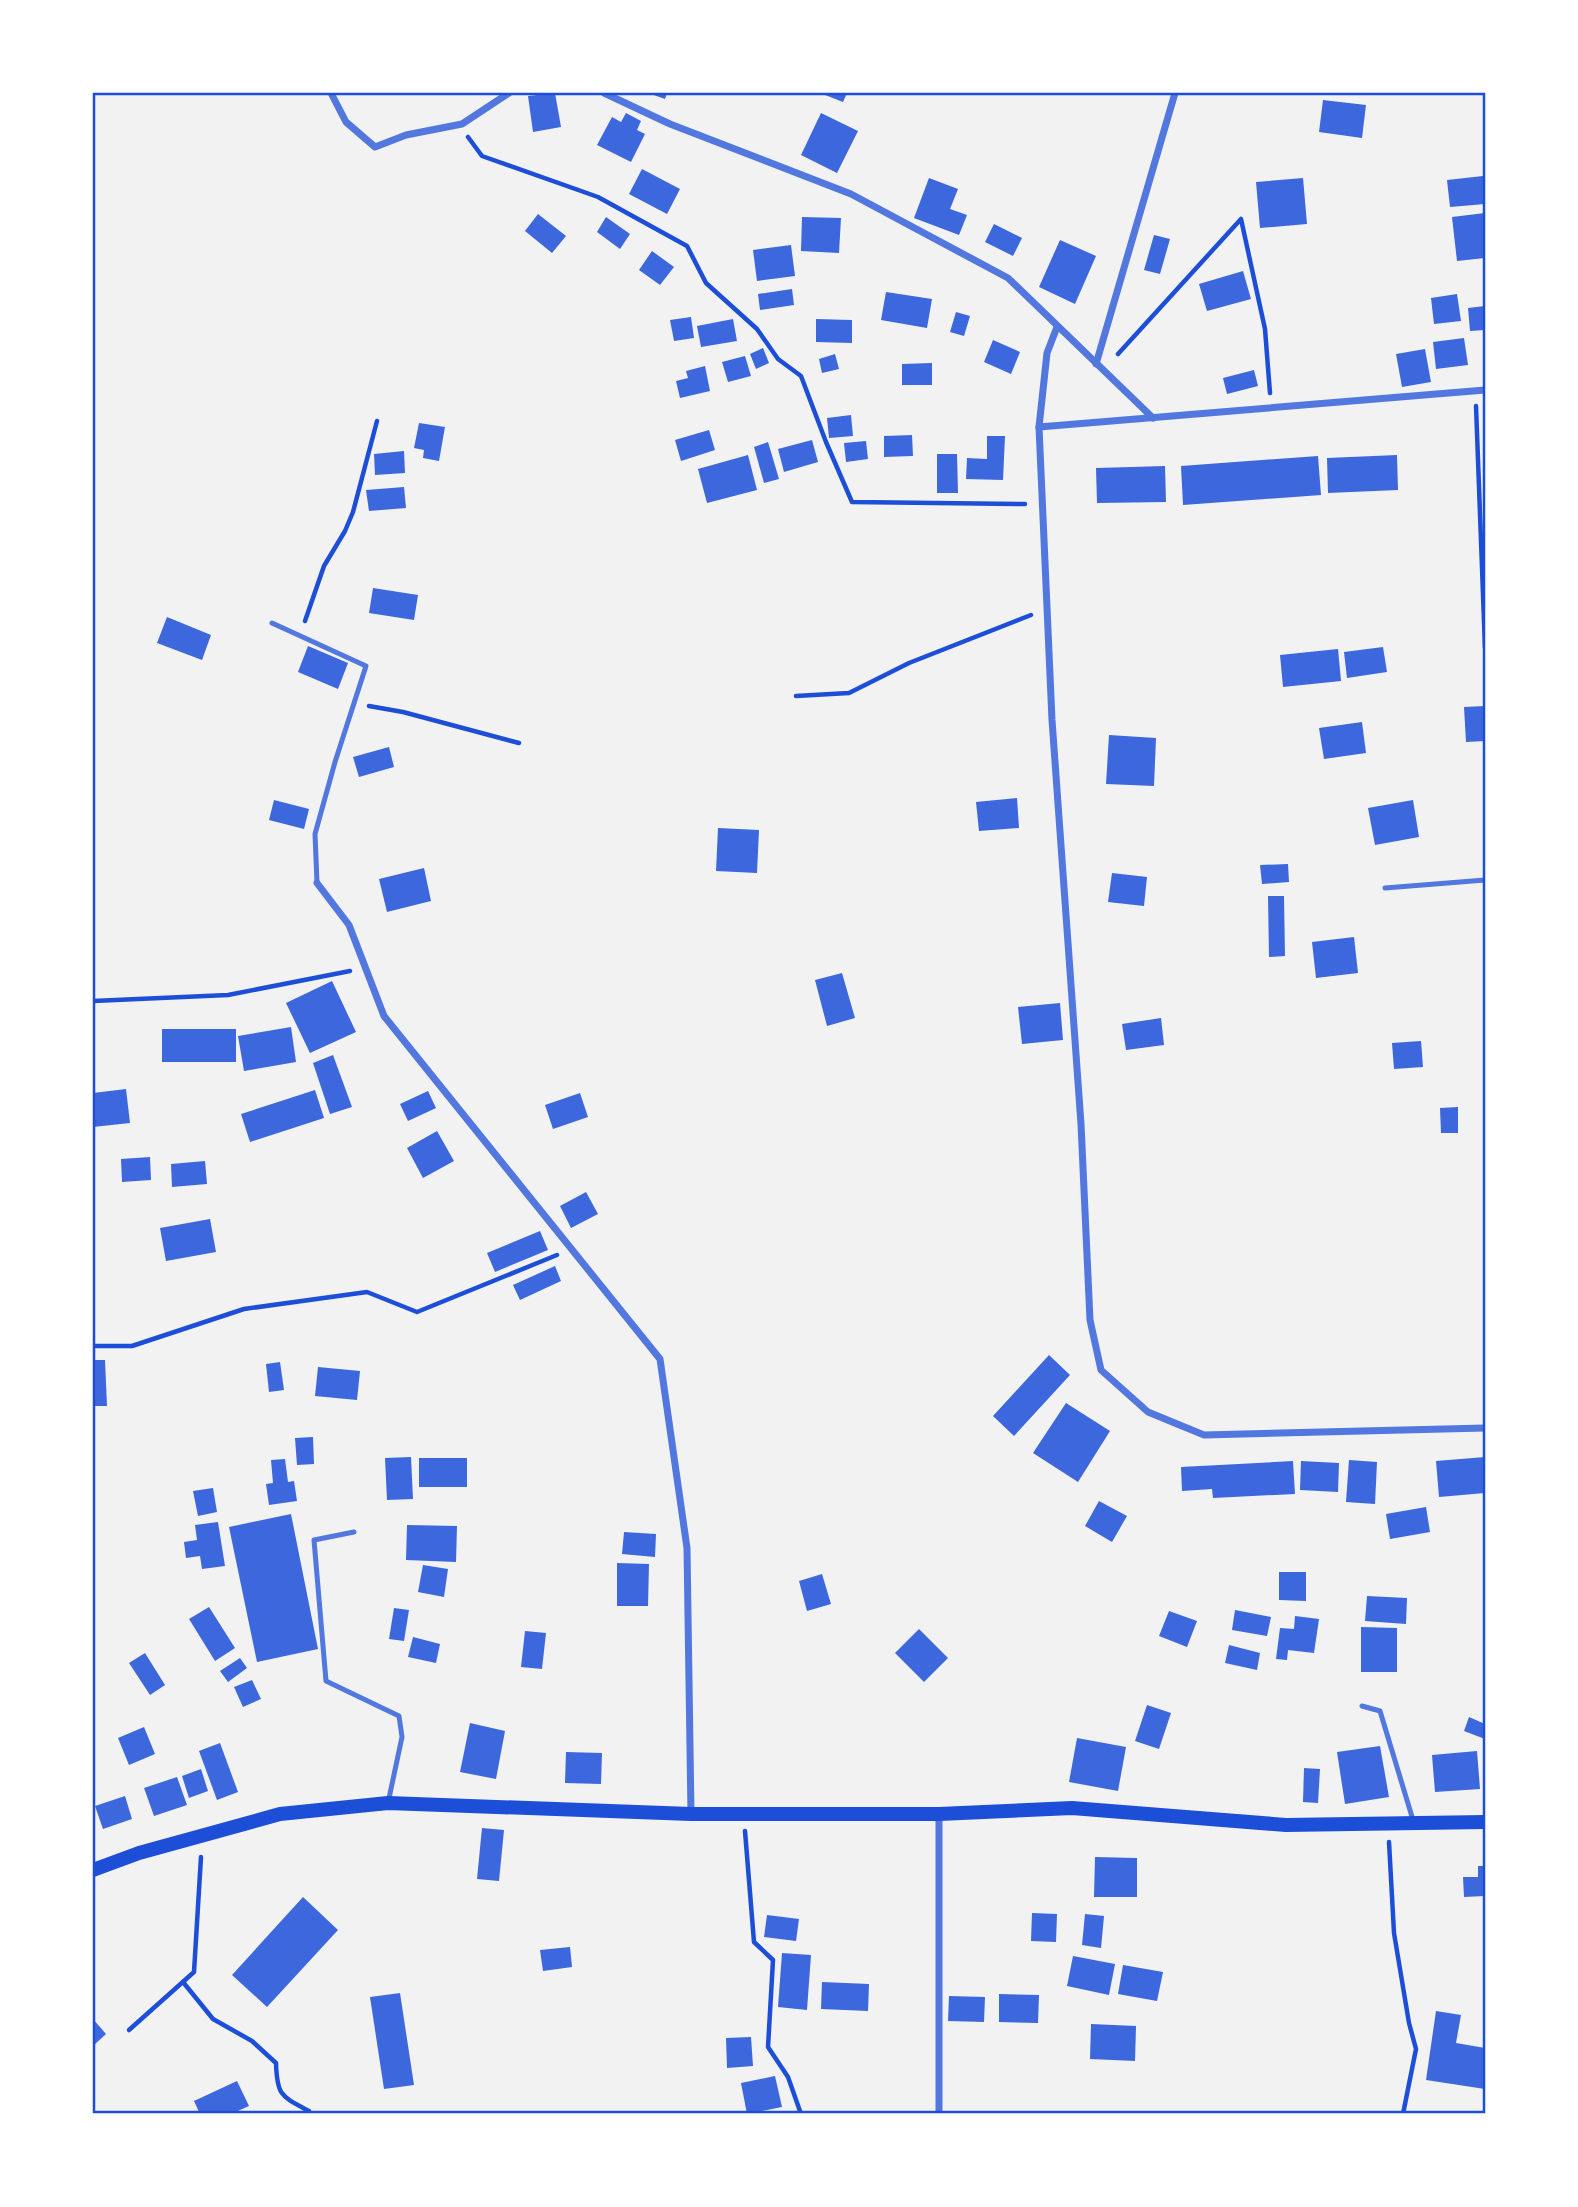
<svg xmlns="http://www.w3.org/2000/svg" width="1578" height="2207" font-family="'Open Sans',sans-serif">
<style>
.building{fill:#3d67dc}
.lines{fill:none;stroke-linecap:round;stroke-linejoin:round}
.path{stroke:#1d4ed8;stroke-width:4.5}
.service{stroke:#5277de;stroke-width:5}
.minor{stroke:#5277de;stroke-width:7}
.secondary{stroke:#1d4ed8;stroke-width:14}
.neatline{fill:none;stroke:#1d4ed8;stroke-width:2.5}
</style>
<rect width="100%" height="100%" fill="#f2f2f2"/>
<g class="building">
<path d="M555,93L561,127L533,132L528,96Z"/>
<path d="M648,93H667L665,99Z"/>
<path d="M820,93H847L843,102Z"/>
<path d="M1323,100L1366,105L1362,138L1319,132Z"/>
<path d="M626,113L641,121L637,130L645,134L631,162L597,145L612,117L621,122Z"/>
<path d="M821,113L858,131L837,173L801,155Z"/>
<path d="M642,169L680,189L667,214L629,194Z"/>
<path d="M1483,176L1485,204L1450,207L1447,180Z"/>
<path d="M929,178L958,189L950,209L967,215L959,235L914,218Z"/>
<path d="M1303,178L1307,224L1260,228L1256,182Z"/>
<path d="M1485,213V258L1457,261L1452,217Z"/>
<path d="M538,214L566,236L552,253L525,231Z"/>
<path d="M606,217L630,234L620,249L597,232Z"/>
<path d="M802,217L841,218L839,253L801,251Z"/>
<path d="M994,224L1022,238L1013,256L985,242Z"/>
<path d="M1154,235L1170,239L1160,274L1144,270Z"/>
<path d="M1060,240L1096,256L1075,304L1039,287Z"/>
<path d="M791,245L795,276L757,281L753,250Z"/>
<path d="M652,251L674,267L660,285L639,270Z"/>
<path d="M1243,271L1251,299L1207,311L1199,284Z"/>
<path d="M792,289L794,305L760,310L758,294Z"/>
<path d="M886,292L932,299L927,328L881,320Z"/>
<path d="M1457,294L1461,321L1434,324L1431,298Z"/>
<path d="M1485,306V330L1470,331L1468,308Z"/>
<path d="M956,312L970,316L964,336L950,332Z"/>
<path d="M691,317L694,338L674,341L670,320Z"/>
<path d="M733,319L737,341L701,347L697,326Z"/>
<path d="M816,319L852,320V343L816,342Z"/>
<path d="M1464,338L1468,365L1436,369L1433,342Z"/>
<path d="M993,340L1020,352L1011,374L984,362Z"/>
<path d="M763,348L769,363L756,369L750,354Z"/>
<path d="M1425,349L1431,382L1402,387L1396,354Z"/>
<path d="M835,354L839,369L822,373L819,359Z"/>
<path d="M745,356L751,376L728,382L722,362Z"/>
<path d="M932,363V385H902V364Z"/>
<path d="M705,366L710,391L680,398L676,381L688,378L686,371Z"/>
<path d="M1254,370L1258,386L1227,394L1223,378Z"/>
<path d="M851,415L853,436L829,438L827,418Z"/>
<path d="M419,423L445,427L439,461L423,458L424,450L414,448Z"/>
<path d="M709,430L715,450L681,461L675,440Z"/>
<path d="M912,435L913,456L884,457V436Z"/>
<path d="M987,436H1005L1003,480L966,479L967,458L987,459Z"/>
<path d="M812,440L818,462L784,472L778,449Z"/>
<path d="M866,441L868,459L846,462L844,443Z"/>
<path d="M768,442L779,479L764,483L754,447Z"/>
<path d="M404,451L405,473L375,475L374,454Z"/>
<path d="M937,454H957L958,493H937Z"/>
<path d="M748,455L757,490L707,503L698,469Z"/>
<path d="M1397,455L1398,490L1328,493L1327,458Z"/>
<path d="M1318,456L1321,495L1183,505L1181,466Z"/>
<path d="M1165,466L1166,502L1097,503L1096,468Z"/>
<path d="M404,487L406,508L369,511L366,490Z"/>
<path d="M373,588L418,595L414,620L369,613Z"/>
<path d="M167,617L211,635L202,660L157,643Z"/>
<path d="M308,646L348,663L338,689L298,672Z"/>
<path d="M1383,647L1387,672L1347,678L1344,652Z"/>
<path d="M1338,649L1341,681L1283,687L1280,655Z"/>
<path d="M1485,706V741L1466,742L1464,707Z"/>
<path d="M1362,722L1366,753L1324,759L1319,728Z"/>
<path d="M1109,735L1156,738L1154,786L1106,784Z"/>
<path d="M389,747L394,767L359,777L353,757Z"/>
<path d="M1017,798L1019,828L979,831L976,802Z"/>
<path d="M274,800L309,809L304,829L269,820Z"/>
<path d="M1413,800L1419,837L1375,845L1368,808Z"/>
<path d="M718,828L759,830L757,873L716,871Z"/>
<path d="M1288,864L1289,882L1262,884L1260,865Z"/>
<path d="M424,868L431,901L387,912L379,879Z"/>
<path d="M1112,873L1147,877L1144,906L1108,902Z"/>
<path d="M1268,896H1284L1285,956L1269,957Z"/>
<path d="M1354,937L1358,973L1316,978L1312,942Z"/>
<path d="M842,973L855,1018L827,1026L815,980Z"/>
<path d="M332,981L356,1032L310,1053L286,1003Z"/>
<path d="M1060,1003L1063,1040L1022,1044L1018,1007Z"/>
<path d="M1161,1018L1164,1045L1126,1050L1122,1024Z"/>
<path d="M291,1027L296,1062L244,1071L238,1036Z"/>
<rect x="162" y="1029" width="74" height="33"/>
<path d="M1421,1041L1423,1067L1394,1069L1392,1043Z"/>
<path d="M333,1055L352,1107L330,1114L313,1063Z"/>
<path d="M126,1089L130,1123L93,1127V1093Z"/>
<path d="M315,1090L324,1118L250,1142L241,1114Z"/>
<path d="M428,1091L436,1108L408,1121L400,1104Z"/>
<path d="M580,1093L588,1117L553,1129L545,1105Z"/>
<path d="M1458,1107V1133H1441L1440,1108Z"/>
<path d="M437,1131L454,1161L423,1178L407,1148Z"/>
<path d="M150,1157L151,1180L122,1182L121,1159Z"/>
<path d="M205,1161L207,1184L172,1187L171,1164Z"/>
<path d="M586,1192L598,1214L571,1228L560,1206Z"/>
<path d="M210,1219L216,1252L166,1261L160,1228Z"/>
<path d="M540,1231L548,1250L495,1272L487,1253Z"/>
<path d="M555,1266L561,1281L520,1300L513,1285Z"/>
<path d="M1049,1355L1070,1375L1014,1436L993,1416Z"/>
<path d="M93,1360H105L107,1406H93Z"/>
<path d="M280,1362L284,1390L269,1392L266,1364Z"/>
<path d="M318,1367L360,1371L357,1400L315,1396Z"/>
<path d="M1066,1403L1110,1431L1078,1482L1033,1453Z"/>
<path d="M313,1437L314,1464L297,1465L295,1438Z"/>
<path d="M411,1457L413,1499L387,1500L385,1458Z"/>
<path d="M1485,1457V1493L1439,1497L1436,1461Z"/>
<rect x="419" y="1458" width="48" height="29"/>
<path d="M285,1459L288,1482L294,1481L297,1501L269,1505L266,1484L273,1483L271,1460Z"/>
<path d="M1349,1460L1377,1462L1375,1504L1346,1502Z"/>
<path d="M1293,1461L1295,1494L1213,1498L1212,1489L1182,1491L1181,1467Z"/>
<path d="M1301,1461L1339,1463L1338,1492L1300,1490Z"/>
<path d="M213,1488L217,1512L198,1516L193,1491Z"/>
<path d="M1099,1501L1127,1516L1112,1542L1085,1526Z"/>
<path d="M1426,1507L1430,1532L1390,1539L1386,1514Z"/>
<path d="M291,1514L318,1649L257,1662L229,1527Z"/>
<path d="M218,1522L225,1566L202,1569L200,1556L186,1558L184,1542L197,1540L195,1525Z"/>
<path d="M407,1525L457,1526L456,1562L406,1560Z"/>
<path d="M624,1532L656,1534L655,1557L622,1554Z"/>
<path d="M617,1563L649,1564L648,1606H617Z"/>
<path d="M423,1565L448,1569L444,1597L418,1592Z"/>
<path d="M1279,1572H1306V1601L1279,1600Z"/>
<path d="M822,1574L831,1604L807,1611L799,1581Z"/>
<path d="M1367,1596L1407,1598L1406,1624L1365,1621Z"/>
<path d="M209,1607L235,1648L215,1661L189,1619Z"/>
<path d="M394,1608L409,1610L404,1641L389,1639Z"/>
<path d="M1235,1610L1271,1617L1267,1636L1232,1630Z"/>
<path d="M1169,1611L1197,1621L1187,1647L1159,1636Z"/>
<path d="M1295,1616L1319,1619L1314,1653L1288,1650L1287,1660L1276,1659L1280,1628L1294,1629Z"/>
<path d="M1361,1627L1397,1628V1672H1361Z"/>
<path d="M919,1629L948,1658L924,1682L895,1653Z"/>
<path d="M525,1631L546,1633L542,1669L521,1667Z"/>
<path d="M413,1637L440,1644L436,1663L408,1657Z"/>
<path d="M1229,1645L1260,1653L1257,1670L1225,1663Z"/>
<path d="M145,1653L165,1685L150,1695L129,1663Z"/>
<path d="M240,1658L247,1668L228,1682L220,1671Z"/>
<path d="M252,1680L261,1699L243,1707L234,1687Z"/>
<path d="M1147,1705L1171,1713L1159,1749L1135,1741Z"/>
<path d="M1469,1717L1485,1724V1739L1464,1731Z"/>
<path d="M470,1723L505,1731L496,1779L460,1772Z"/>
<path d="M144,1727L155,1754L129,1765L118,1738Z"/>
<path d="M1077,1738L1126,1747L1118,1791L1069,1782Z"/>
<path d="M220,1743L238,1792L217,1800L199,1751Z"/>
<path d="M1380,1746L1389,1797L1345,1804L1337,1752Z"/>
<path d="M1477,1751L1480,1789L1435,1792L1432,1755Z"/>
<path d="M566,1752L602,1753L601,1784L565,1783Z"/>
<path d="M1304,1768L1320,1769L1318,1803L1303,1802Z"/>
<path d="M201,1769L208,1791L189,1798L182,1776Z"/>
<path d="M177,1777L187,1805L154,1816L144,1788Z"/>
<path d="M125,1796L132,1819L103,1829L95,1806Z"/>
<path d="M482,1828L504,1830L499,1881L477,1879Z"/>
<path d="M1095,1857L1137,1858V1897H1094Z"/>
<path d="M1478,1866H1485V1896L1464,1897L1463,1877H1478Z"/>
<path d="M303,1897L338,1930L267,2007L232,1975Z"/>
<path d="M1032,1913L1057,1914L1056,1942L1031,1941Z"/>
<path d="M1085,1914L1104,1916L1101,1948L1082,1945Z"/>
<path d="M767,1915L799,1919L796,1941L764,1937Z"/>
<path d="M570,1947L572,1967L543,1971L540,1950Z"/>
<path d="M782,1953L811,1955L807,2010L778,2007Z"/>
<path d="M1073,1956L1115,1964L1109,1995L1067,1986Z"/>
<path d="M1123,1965L1163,1972L1157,2001L1118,1994Z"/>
<path d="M822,1982L869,1984L868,2011L821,2009Z"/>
<path d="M400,1993L414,2085L384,2089L370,1997Z"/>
<path d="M999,1994L1039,1995L1038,2023L999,2022Z"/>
<path d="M949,1996L985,1997L984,2022L948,2021Z"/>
<path d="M1436,2011L1461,2015L1456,2043L1485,2048V2089L1426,2080Z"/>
<path d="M93,2019L106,2034L93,2046Z"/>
<path d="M1091,2024L1136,2026L1135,2061L1090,2059Z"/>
<path d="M751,2037L753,2066L727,2068L726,2038Z"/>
<path d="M775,2076L782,2107L747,2114L741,2083Z"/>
<path d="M237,2081L249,2106L231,2114H200L194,2101Z"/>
</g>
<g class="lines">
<g class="path">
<path d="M468,137L482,156L598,197L687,246L706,283L757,329L778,359L801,376L826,442L852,502L1025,504"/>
<path d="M1118,354L1241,219L1265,329L1270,393"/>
<path d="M1476,406L1485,648"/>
<path d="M305,621L324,566L345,531L353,512L377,421"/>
<path d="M796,696L849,693L909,663L1031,615"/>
<path d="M369,706L403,712L519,743"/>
<path d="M93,1001L228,995L350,971"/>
<path d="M93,1346H132L244,1309L367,1292L417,1312L557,1255"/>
<path d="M745,1831L754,1942L773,1960L768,2047L788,2077L801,2114"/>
<path d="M1389,1842L1394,1933L1409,2023L1416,2049L1403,2114"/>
<path d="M183,1982L213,2019L252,2041L276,2063C277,2096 281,2096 309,2111L310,2114"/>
<path d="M129,2030L194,1972L201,1857"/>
</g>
<g class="service">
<path d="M272,623L366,666L335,762L315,834L317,883"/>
<path d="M1385,888L1485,880"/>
<path d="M354,1532L314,1540L326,1681L399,1716L402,1737L388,1803"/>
<path d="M1362,1706L1380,1711L1413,1820"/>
</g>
<g class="minor">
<path d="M331,93L346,122L375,147L406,135L462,124L509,93"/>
<path d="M604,93L670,124L851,194L1008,278L1153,418"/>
<path d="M1096,364L1175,93"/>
<path d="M1485,390L1039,427L1052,720L1081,1124L1090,1320L1101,1370L1148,1412L1204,1435L1485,1428"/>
<path d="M1039,427L1047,353L1057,327"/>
<path d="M317,883L349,925L384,1016L660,1359L687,1548L691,1814"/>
<path d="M939,1814V2114"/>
</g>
<path class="secondary" d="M93,1870L139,1853L280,1814L388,1803L691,1814H939L1072,1808L1286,1825L1485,1822"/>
</g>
<rect width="1578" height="2207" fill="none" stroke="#ffffff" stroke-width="189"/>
<rect x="94" y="94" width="1390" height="2018" class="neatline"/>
</svg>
